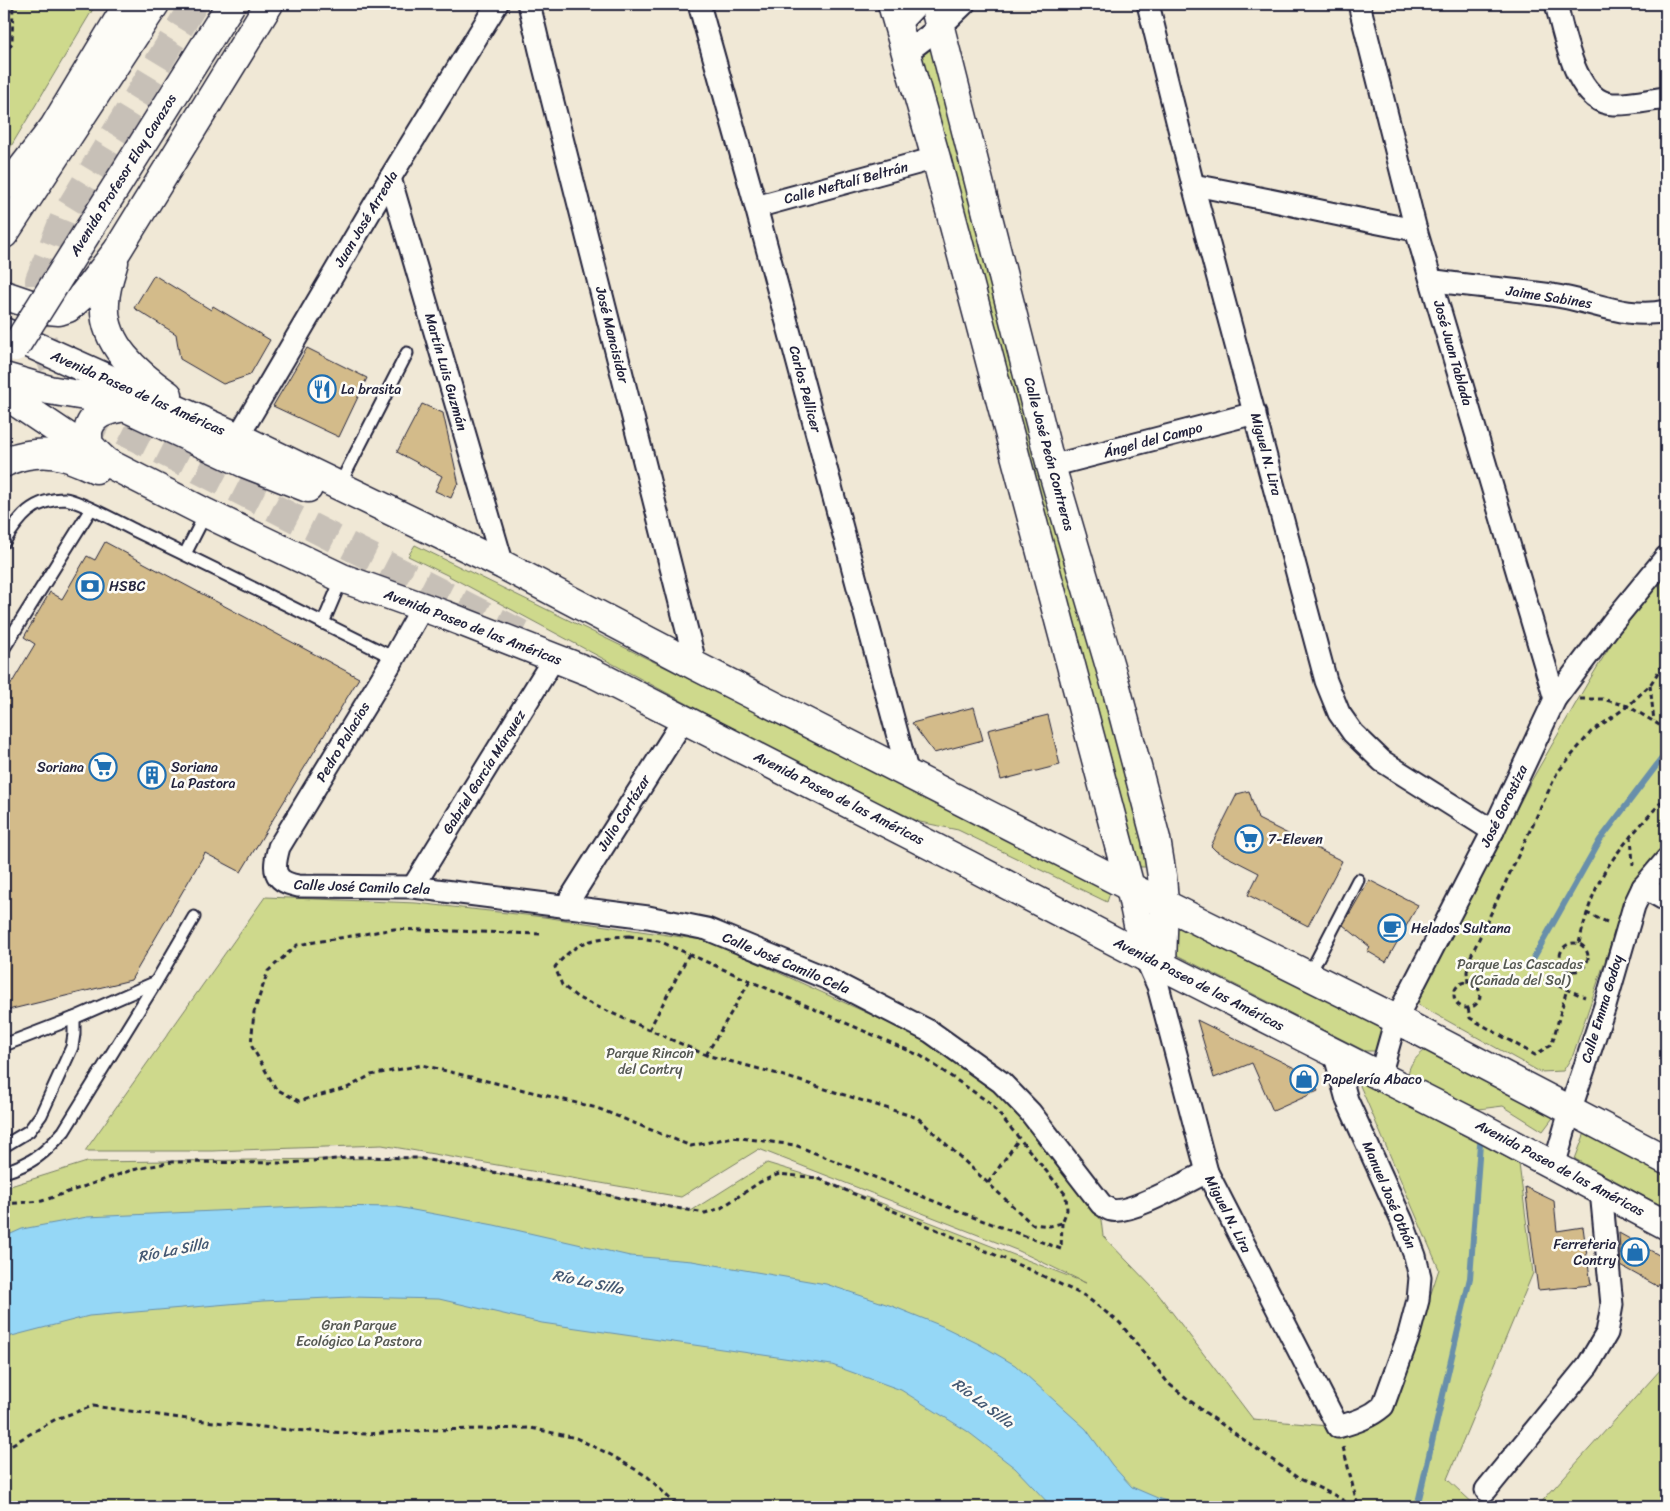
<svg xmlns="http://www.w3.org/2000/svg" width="1670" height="1511" font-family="Sriracha,sans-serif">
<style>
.green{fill:#ced98c;stroke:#787e64}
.water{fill:#95d7f6;stroke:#678fab}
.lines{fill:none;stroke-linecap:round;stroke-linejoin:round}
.stream{stroke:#678fab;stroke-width:6}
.building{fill:#d3bb8a;stroke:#22223b}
.secondary-tunnel{stroke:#c7c0b7;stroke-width:28;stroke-dasharray:28 14;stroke-linecap:butt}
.lane-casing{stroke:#22223b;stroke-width:15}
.street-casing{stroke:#22223b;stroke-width:25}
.secondary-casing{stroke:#22223b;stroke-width:31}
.path{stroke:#22223b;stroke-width:3;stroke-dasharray:5 4;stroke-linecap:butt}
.lane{stroke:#fdfcf7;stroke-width:11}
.street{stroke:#fdfcf7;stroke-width:21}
.secondary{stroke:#fdfcf7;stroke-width:28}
.secondary-bridge-casing{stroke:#22223b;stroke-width:31;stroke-linecap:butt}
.secondary-bridge{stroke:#fdfcf7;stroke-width:28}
.labels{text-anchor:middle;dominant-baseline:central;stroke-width:5;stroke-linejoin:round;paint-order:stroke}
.street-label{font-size:14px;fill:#22223b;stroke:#fdfcf7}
.poi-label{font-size:14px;fill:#22223b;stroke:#fdfcf7;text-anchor:start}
.park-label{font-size:14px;fill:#565953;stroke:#fdfcf7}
.water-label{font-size:15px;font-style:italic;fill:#445873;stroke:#fdfcf7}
</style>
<rect width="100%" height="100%" fill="#f0e8d6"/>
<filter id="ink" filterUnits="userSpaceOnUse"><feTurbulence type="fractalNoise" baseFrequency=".02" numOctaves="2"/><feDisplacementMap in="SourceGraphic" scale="10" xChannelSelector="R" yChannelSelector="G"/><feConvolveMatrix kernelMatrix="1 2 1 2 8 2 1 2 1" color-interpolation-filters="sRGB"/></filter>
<g filter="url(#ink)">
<g class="green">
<path d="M4,4H96L4,158Z"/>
<path d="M931,44L1149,867H1129L913,54Z"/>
<path d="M415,545L830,748L1106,887L1110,893L1107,902L958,830L920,822L742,738L738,731L447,575L408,556Z"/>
<path d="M1666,576V847L1628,893L1573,1055L1563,1071L1540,1072L1417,1004L1530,783L1587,684L1615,638Z"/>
<path d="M265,897L416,903L544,917L709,941L920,1037L1006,1096L1101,1220L1103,1236L1155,1290L1253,1419L1338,1427L1395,1403L1439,1269L1358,1081L1519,1164L1533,1273L1447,1479L1477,1507H4V1188L87,1162L418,1158L691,1211L767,1163L817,1178L1086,1283L1019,1251L759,1149L681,1197L382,1145L212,1151H85Z"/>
<path d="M1168,918L1378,1026L1382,1030L1381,1045L1376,1051H1365L1167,950Z"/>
<path d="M1425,1050L1555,1115L1543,1131L1503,1106L1479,1109L1414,1081L1408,1076C1409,1063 1416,1058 1425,1050Z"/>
<path d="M1586,1130L1666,1171V1208L1575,1159Z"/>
<path d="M1661,1369L1666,1372V1507H1537Z"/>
</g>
<path class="water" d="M321,1206L397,1207L494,1225L630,1256L692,1261L826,1284L892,1306L942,1326L979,1344L1015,1365L1086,1429L1112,1465L1132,1487L1160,1499L1188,1507H1052L1015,1468L967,1431L901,1390L832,1365L542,1323L439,1299L351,1297L263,1301L89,1316L4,1338V1237L22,1229L87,1217Z"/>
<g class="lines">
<g class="stream">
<path d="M1529,966L1600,840L1666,753"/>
<path d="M1417,1507L1470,1278L1480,1144"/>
</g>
</g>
<g class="building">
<path d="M154,275L211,310L213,306L270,340L250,375L223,384L180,359L176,334L134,308Z"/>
<path d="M307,348L367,378L339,437L273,406Z"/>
<path d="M422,404L443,413L459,485L457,484L451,498L435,491L442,476L397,452Z"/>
<path d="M105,542L359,678L241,872L205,853L131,980L4,1011V696L35,644L24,637L50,592L62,599L87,556L95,560Z"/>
<path d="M974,707L983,740L934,753L912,723Z"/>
<path d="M1048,715L1060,765L1001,780L988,730Z"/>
<path d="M1249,791L1258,819L1342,861L1308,926L1248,895L1259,873L1216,851L1211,846L1237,794Z"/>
<path d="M1369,880L1418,905L1386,962L1367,951L1370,947L1343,925Z"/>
<path d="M1197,1020L1309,1075L1318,1091L1273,1111L1252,1063L1214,1078Z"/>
<path d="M1525,1187L1554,1201L1557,1231L1583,1227L1591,1285L1538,1290Z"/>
<path d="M1619,1233L1666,1259V1275L1657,1286L1621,1266Z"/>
</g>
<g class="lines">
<path class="secondary-tunnel" d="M194,4L64,218L39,280L41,335L60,384L103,421L524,635"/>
<g class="lane-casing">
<g id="lane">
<path d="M339,486L407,353"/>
<path d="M4,542C19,517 33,499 65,499C78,500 124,525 138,532C224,573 309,616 394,658"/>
<path d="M185,554L206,513"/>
<path d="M323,623L342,578"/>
<path d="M4,648L91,509"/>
<path d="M1309,975L1358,880"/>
<path d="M4,1045L74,1018L156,982"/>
<path d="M4,1146L29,1131L41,1115L72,1047L74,1034V1018"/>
<path d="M4,1172C33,1163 44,1154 64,1131L156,982L194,917"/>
</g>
</g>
<g class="street-casing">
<g id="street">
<path d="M528,4L530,8L544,67L696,666"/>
<path d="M699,4L756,207L908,774"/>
<path d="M1148,4L1193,185L1326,681L1339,713L1353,733L1382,761L1493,831"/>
<path d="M1359,4L1416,230L1555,699"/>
<path d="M1556,4C1564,32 1575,103 1613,104C1630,105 1649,100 1666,98"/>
<path d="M898,25L918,4"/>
<path d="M906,53L940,27L964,4"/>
<path d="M390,178L503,565"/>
<path d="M1193,185C1268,198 1341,217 1416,230"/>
<path d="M756,207L936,158"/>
<path d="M1431,280C1477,288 1523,289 1568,298C1600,305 1633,319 1666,311"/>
<path d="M238,437L390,178L497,4"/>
<path d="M1051,466L1255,413"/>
<path d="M422,608L394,658L279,847C273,869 272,881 298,886L413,887L648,917L707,929L826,978L931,1032L1001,1082L1030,1112L1101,1204C1104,1206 1108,1209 1111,1210C1129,1215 1188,1181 1207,1172"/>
<path d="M413,887L554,658"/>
<path d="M1643,887L1666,900"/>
<path d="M565,907L684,719"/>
<path d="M1145,957L1158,986L1207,1172L1338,1427C1355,1422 1369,1418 1383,1406L1409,1334L1418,1300L1420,1277L1415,1256L1402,1221L1347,1100L1334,1052"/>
<path d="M1380,1076L1396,1019L1493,831L1555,699L1612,623L1666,557"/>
<path d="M1554,1166L1570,1111L1605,1006L1634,906L1643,887L1666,860"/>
<path d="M1486,1490L1588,1365L1607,1333L1612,1305L1601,1191"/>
</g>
</g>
<g class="secondary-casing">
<g id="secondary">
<path d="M892,4L936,158L1130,887L1145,957"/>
<path d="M934,4L1051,466L1116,687L1156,839L1162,876L1164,903L1162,964"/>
<path d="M4,186L17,175L54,127L128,4"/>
<path d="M4,234L155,4"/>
<path d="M114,262C110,275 105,289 105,303C102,344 138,374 168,395"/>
<path d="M4,295L48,310L59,311L68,308L83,295L117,251L269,4"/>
<path d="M4,332L238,437L503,565L696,666L1130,887L1396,1019L1666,1160"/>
<path d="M4,377L49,390L85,396L125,407L244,463L308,488"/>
<path d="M4,394L104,461L206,513L342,578L445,615L593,673L969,865L1145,957L1477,1125L1666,1225"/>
<path d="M103,459C99,455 92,449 89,444C88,441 88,436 88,432C91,413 108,410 125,407"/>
<path d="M4,463C21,453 48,451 66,457C76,460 86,465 96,469"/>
</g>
</g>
<g class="path">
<path d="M4,55L12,43L13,4"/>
<path d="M1650,685L1654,721"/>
<path d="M1580,699H1602L1628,706L1666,729"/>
<path d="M1631,835L1633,865"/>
<path d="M1586,913L1607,922"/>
<path d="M540,934L394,929L297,945L268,971L254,1012L251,1045L276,1089L299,1101L347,1088L371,1075L422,1065L597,1108L691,1146L733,1137L795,1145L973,1217L1061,1249L1062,1223"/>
<path d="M629,936L659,941L921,1056L990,1103L1066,1195L1067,1210L1062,1223L1050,1226L1032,1224L918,1118L771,1072L706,1055L578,998L562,985L555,967C578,939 595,938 629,936Z"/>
<path d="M1579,943C1585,919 1592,893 1605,871C1622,844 1645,820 1666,797"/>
<circle cx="1574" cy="957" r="14"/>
<path d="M1549,982L1585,997"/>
<circle cx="1467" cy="995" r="13"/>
<path d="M1468,983L1467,972L1469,960L1557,773L1591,732L1628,706L1650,685L1666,660"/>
<path d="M1468,1008L1470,1018L1535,1055L1552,1044L1572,970"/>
<path d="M649,1030L689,954"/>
<path d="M706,1055L750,981"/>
<path d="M988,1183L1019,1139"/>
<path d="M4,1204L42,1201L132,1170L172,1162L290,1163L358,1157L418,1158L572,1187L630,1200L705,1213L721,1208L760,1182L779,1174L817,1178L1028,1269L1085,1296L1120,1323L1169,1384L1203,1411L1298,1478L1338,1497L1353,1507"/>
<path d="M1343,1447L1358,1507"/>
<path d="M4,1449L56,1419L93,1406L195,1420L291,1430L366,1434L431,1430L531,1428L576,1438L611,1455L648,1477L678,1507"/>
</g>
<use href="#lane" class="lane"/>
<use href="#street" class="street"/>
<use href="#secondary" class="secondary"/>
<g class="secondary-bridge-casing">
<path id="secondary-bridge" d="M15,347L231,4"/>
</g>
<use href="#secondary-bridge" class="secondary-bridge"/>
</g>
</g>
<defs>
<g id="restaurant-ring" transform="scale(1.4375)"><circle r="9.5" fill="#fdfcf7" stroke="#1f6fb2" stroke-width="1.5"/><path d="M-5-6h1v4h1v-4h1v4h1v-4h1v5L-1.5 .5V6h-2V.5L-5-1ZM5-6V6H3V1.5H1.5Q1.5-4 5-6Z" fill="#1f6fb2"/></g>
<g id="bank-ring" transform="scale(1.4375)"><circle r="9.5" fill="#fdfcf7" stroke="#1f6fb2" stroke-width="1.5"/><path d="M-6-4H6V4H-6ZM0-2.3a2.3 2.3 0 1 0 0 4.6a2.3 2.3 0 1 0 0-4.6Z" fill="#1f6fb2"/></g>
<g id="supermarket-ring" transform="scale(1.4375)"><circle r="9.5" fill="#fdfcf7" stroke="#1f6fb2" stroke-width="1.5"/><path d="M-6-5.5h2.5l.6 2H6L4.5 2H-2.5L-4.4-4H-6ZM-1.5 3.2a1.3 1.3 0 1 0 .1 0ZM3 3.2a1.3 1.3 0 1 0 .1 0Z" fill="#1f6fb2"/></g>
<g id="building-ring" transform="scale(1.4375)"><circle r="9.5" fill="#fdfcf7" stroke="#1f6fb2" stroke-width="1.5"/><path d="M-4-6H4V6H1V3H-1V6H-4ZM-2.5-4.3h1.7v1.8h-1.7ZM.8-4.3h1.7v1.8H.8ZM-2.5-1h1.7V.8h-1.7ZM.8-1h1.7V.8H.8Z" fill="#1f6fb2"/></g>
<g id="cafe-ring" transform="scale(1.4375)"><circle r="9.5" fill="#fdfcf7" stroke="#1f6fb2" stroke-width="1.5"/><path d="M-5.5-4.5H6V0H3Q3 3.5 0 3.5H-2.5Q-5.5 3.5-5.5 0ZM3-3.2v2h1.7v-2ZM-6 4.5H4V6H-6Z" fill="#1f6fb2"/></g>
<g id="shop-ring" transform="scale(1.4375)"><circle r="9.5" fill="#fdfcf7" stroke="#1f6fb2" stroke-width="1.5"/><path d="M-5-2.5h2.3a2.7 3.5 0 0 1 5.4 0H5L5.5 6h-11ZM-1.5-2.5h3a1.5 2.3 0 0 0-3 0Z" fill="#1f6fb2"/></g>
</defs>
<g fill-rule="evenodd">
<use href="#restaurant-ring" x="322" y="389"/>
<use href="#bank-ring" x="90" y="586"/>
<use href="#supermarket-ring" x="103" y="767"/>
<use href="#building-ring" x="152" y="775"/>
<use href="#supermarket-ring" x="1249" y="839"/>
<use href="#cafe-ring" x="1392" y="928"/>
<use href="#shop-ring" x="1304" y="1079"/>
<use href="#shop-ring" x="1635" y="1252"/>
</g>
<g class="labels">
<g class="street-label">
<text transform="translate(123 175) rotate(-58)">Avenida Profesor Eloy Cavazos</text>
<text transform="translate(846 183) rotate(-15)">Calle Neftalí Beltrán</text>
<text transform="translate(366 219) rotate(-59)">Juan José Arreola</text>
<text transform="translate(1549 297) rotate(9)">Jaime Sabines</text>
<text transform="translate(612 335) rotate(76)">José Mancisidor</text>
<text transform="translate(1453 353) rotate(74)">José Juan Tablada</text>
<text transform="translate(446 372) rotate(74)">Martín Luis Guzmán</text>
<text transform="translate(805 389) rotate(75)">Carlos Pellicer</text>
<text transform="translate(138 393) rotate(24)">Avenida Paseo de las Américas</text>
<text transform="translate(1153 440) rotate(-15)">Ángel del Campo</text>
<text transform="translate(1049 454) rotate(75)">Calle José Peón Contreras</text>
<text transform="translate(1266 454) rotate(75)">Miguel N. Lira</text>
<text transform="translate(473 627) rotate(21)">Avenida Paseo de las Américas</text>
<text transform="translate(343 742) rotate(-59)">Pedro Palacios</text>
<text transform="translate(484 772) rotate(-58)">Gabriel García Márquez</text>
<text transform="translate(839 798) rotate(27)">Avenida Paseo de las Américas</text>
<text transform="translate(1504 806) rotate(-64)">José Gorostiza</text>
<text transform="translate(624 813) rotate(-58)">Julio Cortázar</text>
<text transform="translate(362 887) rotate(2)">Calle José Camilo Cela</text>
<text transform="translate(786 963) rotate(23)">Calle José Camilo Cela</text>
<text transform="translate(1199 984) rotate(27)">Avenida Paseo de las Américas</text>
<text transform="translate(1602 1009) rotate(-73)">Calle Emma Godoy</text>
<text transform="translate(1560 1168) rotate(28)">Avenida Paseo de las Américas</text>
<text transform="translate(1389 1195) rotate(67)">Manuel José Othón</text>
<text transform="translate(1228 1214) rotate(63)">Miguel N. Lira</text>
</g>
<g class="poi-label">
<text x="341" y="389">La brasita</text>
<text x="109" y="586">HSBC</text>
<text x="84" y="767" text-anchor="end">Soriana</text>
<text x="171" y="767">Soriana<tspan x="171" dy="16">La Pastora</tspan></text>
<text x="1268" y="839">7-Eleven</text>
<text x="1411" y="928">Helados Sultana</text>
<text x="1323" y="1079">Papelería Abaco</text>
<text x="1616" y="1244" text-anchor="end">Ferreteria<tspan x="1616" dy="16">Contry</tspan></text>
</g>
<g class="park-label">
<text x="1520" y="964">Parque Las Cascadas<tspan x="1520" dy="16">(Cañada del Sol)</tspan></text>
<text x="650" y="1053">Parque Rincon<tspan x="650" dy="16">del Contry</tspan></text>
<text x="359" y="1325">Gran Parque<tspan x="359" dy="16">Ecológico La Pastora</tspan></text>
</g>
<g class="water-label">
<text transform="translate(173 1250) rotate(-11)">Río La Silla</text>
<text transform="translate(588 1282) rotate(12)">Río La Silla</text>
<text transform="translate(983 1403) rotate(37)">Río La Silla</text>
</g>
</g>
<rect width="1670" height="1511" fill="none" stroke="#fdfcf7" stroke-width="20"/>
<rect x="10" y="10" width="1650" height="1491" fill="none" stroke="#22223b" stroke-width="2" filter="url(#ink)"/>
</svg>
